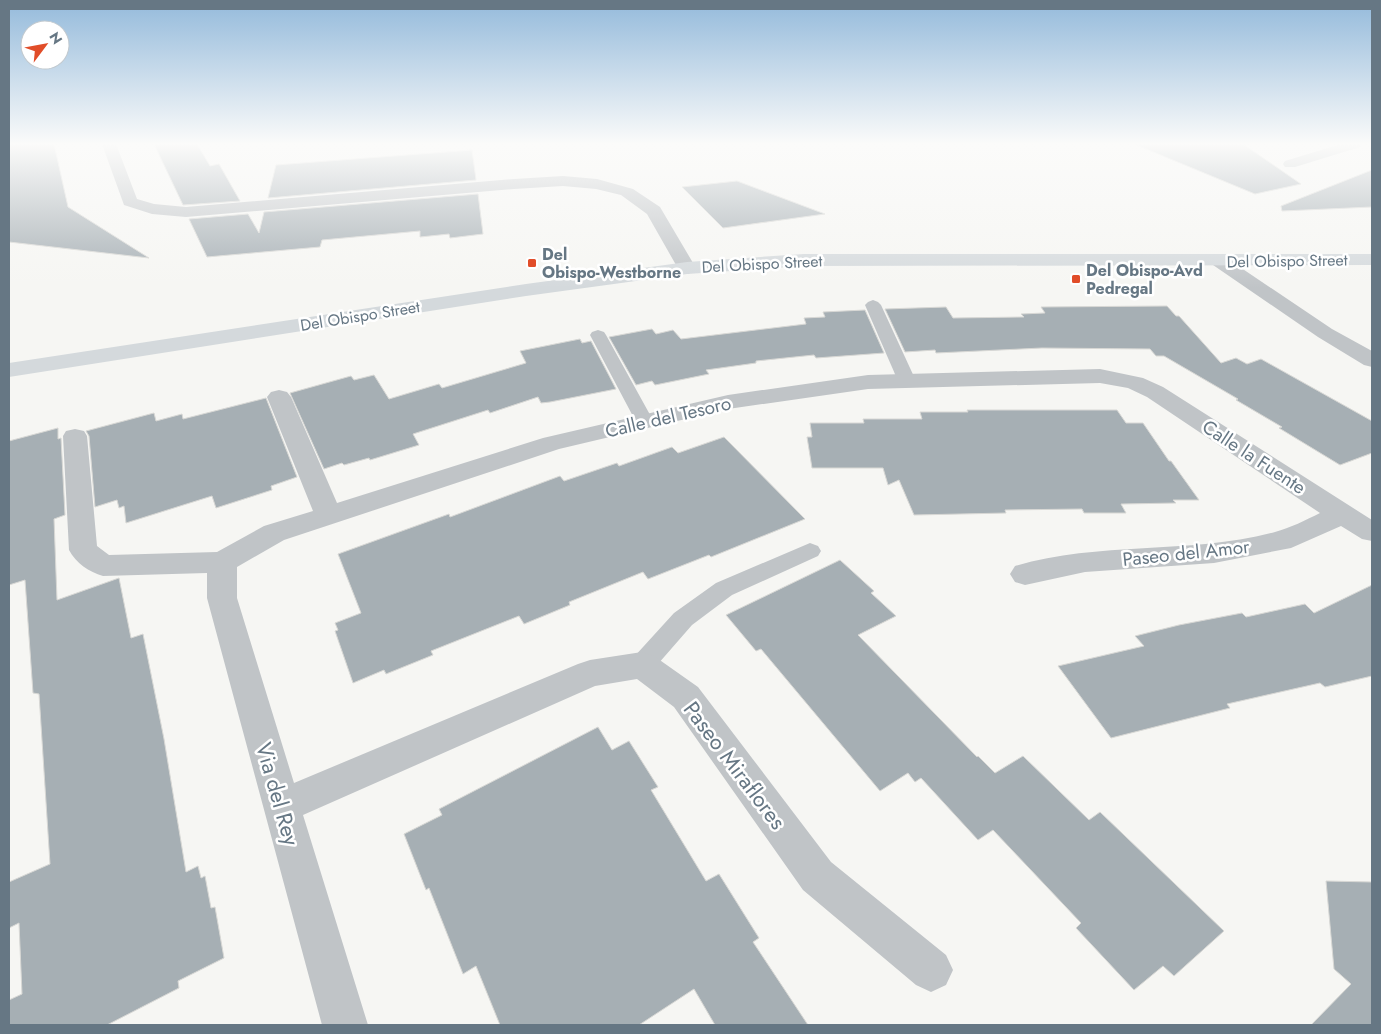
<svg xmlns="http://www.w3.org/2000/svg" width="1381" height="1034" font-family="Jost,sans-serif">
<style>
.building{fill:#a6afb4;stroke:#d8d8d5}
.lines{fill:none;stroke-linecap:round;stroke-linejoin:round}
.lane{fill:#c0c4c7;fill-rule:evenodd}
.street{fill:#c0c4c7;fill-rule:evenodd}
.primary{fill:#d4d9dc;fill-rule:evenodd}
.poi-dot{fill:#e14d29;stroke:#fff;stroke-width:2}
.labels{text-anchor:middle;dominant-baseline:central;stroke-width:5;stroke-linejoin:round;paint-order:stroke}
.far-poi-label{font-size:16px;font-weight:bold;fill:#667784;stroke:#fff;text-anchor:start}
.far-street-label{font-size:16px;fill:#667784;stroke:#fff}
.street-label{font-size:19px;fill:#667784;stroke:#fff}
.near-street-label{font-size:22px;fill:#667784;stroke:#fff}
</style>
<rect width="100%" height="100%" fill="#f6f6f3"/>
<g class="building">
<path d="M9,144H54L68,207L149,258L9,242Z"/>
<path d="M154,144H197L210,166L219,164L240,201L183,205Z"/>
<path d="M1134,144H1243L1301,184L1255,194Z"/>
<path d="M472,150L476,180L268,198L276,165Z"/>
<path d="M1372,170V207L1282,211L1281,206Z"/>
<path d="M737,181L825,214L723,228L682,187Z"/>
<path d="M478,194L483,234L450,238L449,234L420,237V231L322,240L320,247L207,257L189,219L248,214L259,233L264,212Z"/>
<path d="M1167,306L1176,316H1179L1221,363L1236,358L1247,364L1261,359L1372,421V453L1340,465L1279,428L1282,427L1236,400L1238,399L1164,356H1156L1150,349L1042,348L936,353L935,350L905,352L885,309L946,307L953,318L1024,317L1021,314L1045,313L1041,307Z"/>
<path d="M865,310L884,353L816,358L814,355L756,361V363L706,370L709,374L655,385L652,381L636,385L609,337L652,329L656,334L673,330L681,339L806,324L804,318L825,317L823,312Z"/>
<path d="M580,339L582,343L591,341L616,389L550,402L541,403L538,397L490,413L488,410L413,434L419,445L370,460L369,458L344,465L342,463L324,469L290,393L351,376L354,380L374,375L389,399L439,384L442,388L526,363L520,351Z"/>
<path d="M266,398L297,477L271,486L272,490L216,508L212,496L126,523L124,506L119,508L117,500L95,507L89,436L86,431L154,413L156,421L182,414L183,419Z"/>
<path d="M967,410H1117L1126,423H1143L1169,461H1171L1199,500H1173L1176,503L1121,504L1126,513H1084L1082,509L1005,510L1006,513L914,515L899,480L888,485L883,468H812L807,437H812L810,423H864L863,419H922L920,412H968Z"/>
<path d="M58,428V439L61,438L65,515L54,519L57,600L119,578L131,638L143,634L164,739L186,872L198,866L201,878L205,876L211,908L215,907L224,958L178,981L179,988L107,1025H9V1000L22,994L19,923L9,928V882L50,864L39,694L33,693L25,580L9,585V441Z"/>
<path d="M724,437L805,519L711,557L709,555L648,579L643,572L569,602L570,605L524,624L519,616L431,651L433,655L386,674L384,670L353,683L335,631L338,630L335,623L361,613L338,554L449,514L450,517L560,476L564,481L617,463L619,466L672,447L678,453Z"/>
<path d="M840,560L874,591L871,593L896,616L858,635L977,757L978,756L995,773L1023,756L1089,820L1100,812L1224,931L1174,976L1163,966L1134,990L1076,928L1081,923L993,830L978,840L921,778L915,782L908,773L880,791L761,649L756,651L726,615Z"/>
<path d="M1372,585V676L1325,687L1320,683L1227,704L1230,708L1111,738L1058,666L1144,646L1135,636L1179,625L1242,613L1246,617L1305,604L1314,613Z"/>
<path d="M598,727L612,750L629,741L658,787L651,790L706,881L719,874L759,938L753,942L808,1025H715L694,989L639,1025H500L476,966L463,974L429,888L426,890L404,834L442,815L439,809Z"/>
<path d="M1326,881L1372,882V1025H1311L1351,984L1334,969Z"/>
</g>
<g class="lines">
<g class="lane">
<path d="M873,300L878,302L881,305L916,381L913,385L907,386L901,385L898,381L865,305L868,302Z"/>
<path d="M598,330L604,332L606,335L654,422L652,426L645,428L638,426L636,422L590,335L592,332Z"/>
<path d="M810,543L818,546L821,551L818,556L732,595L692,625L651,672L642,675L633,672L629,665L633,658L674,613L716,583Z"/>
</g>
<g class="street">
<path d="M102,144H116L137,199L154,204L186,207L514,179L563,176L597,179L633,189L660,207L696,268L694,272L687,274L680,272L647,214L621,195L596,189L563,186L514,189L186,217L152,214L124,205Z"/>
<path d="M1341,144H1362L1360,147L1295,167H1285L1283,164L1285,161Z"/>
<path d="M1219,255L1225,257L1332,329L1372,351V367L1364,365L1318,337L1213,265L1210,261L1213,257Z"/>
<path d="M1100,369L1143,378L1163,387L1372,520V541L1362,539L1341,526L1291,548L1214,563L1085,572L1025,585L1015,582L1010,574L1015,566C1099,541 1189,555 1275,532C1290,528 1306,520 1320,513L1147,397L1128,388L1100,383L868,389L728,409L559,449L284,540L237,567V598L294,783L578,664L590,660L642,652L654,656L698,687L831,862L946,955L953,970L946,985L931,992L916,985L803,890L674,707L637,679L595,686L303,815L368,1025H322L207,598V573L103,576C89,572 76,563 69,550L63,436L66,431L75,429L84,431L87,436L97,546L109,555L217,552L264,526L313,511L267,397L271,392L279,390L287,392L291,397L337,503L543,438L728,395L868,375Z"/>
</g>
<path class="primary" d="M804,254H1372V265L804,266L687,274L526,296L9,377V363L526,284L687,262Z"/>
</g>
<linearGradient id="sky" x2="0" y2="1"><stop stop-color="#94badb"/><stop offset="0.5" stop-color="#fbfbfa"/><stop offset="1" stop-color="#fbfbfa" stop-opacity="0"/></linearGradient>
<rect width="1381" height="288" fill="url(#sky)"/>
<g class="poi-dot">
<rect x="527" y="258" width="10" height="10" rx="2.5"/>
<rect x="1071" y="274" width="10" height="10" rx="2.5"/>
</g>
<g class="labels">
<g class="far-poi-label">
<text x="542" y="254">Del<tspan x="542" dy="18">Obispo-Westborne</tspan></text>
<text x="1086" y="270">Del Obispo-Avd<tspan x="1086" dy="18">Pedregal</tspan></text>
</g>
<g class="far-street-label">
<text transform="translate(1287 261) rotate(-1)">Del Obispo Street</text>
<text transform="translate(762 264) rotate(-3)">Del Obispo Street</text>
<text transform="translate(360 316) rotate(-9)">Del Obispo Street</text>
</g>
<g class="street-label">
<text transform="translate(668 417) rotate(-13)">Calle del Tesoro</text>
<text transform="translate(1254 457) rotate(33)">Calle la Fuente</text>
<text transform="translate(1186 553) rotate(-6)">Paseo del Amor</text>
</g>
<g class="near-street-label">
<text transform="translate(735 765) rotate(53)">Paseo Miraflores</text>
<text transform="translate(278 794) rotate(74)">Via del Rey</text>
</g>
</g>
<rect width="1381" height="1034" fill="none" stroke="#667784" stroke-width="20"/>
<g transform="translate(45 45) rotate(58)"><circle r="24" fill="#ffffff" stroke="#c2c9ce"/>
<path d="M0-4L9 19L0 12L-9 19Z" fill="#e14d29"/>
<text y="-8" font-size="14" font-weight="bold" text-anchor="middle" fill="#667784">N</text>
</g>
</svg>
